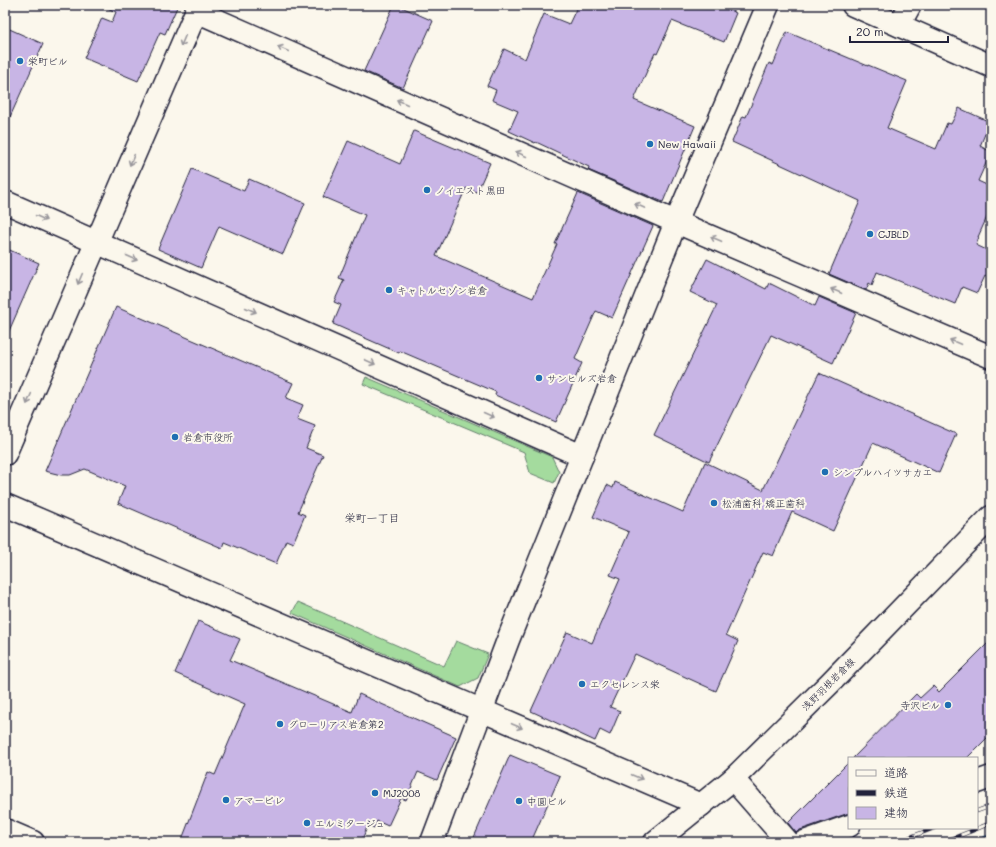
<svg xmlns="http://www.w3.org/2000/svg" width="996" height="847" font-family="Mali,'Klee One',sans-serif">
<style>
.garden{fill:#a4db9e;stroke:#637e6c}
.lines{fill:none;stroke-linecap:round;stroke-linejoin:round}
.stream{stroke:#5c89a0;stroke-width:10}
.building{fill:#c8b5e5;stroke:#22223b}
.street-casing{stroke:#22223b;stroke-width:25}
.secondary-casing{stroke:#22223b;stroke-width:25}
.street{stroke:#fbf7ec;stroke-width:22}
.secondary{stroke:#fbf7ec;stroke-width:22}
.rail-casing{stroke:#22223b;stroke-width:4.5}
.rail{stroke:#fbf7ec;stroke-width:3;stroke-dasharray:9;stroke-linecap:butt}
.oneway{stroke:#99979c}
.poi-dot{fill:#1f6fb2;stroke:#fbf7ec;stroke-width:1.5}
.labels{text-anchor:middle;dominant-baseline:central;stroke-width:4;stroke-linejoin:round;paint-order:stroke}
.poi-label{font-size:10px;fill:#22223b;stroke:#fbf7ec;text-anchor:start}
.street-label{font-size:10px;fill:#22223b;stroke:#fbf7ec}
.neighbourhood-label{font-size:11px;fill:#22223b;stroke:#fbf7ec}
</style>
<rect width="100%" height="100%" fill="#fbf7ec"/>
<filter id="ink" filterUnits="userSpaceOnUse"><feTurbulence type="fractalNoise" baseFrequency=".025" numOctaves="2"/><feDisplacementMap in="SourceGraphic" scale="8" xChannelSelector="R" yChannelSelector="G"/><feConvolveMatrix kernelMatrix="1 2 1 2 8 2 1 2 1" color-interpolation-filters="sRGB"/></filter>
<g filter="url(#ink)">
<g class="garden">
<path d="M366,377L552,457L559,472L554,483L530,473L524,452L363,384Z"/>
<path d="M298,602L444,666L456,641L488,654L478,678L460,687L292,613Z"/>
</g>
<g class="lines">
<path class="stream" d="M983,842L988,840"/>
</g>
<g class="building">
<path d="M101,5H178L165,34L160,32L138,81L84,58L102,18L112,22L116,12Z"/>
<path d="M394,5H397L433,21L403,88L364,71Z"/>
<path d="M578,5H718L736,13L724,42L672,21L657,54L655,53L634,100L695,126L663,202L588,170L589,167L536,142L535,143L509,131L518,111L492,100L496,90L487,86L504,49L525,59L544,14L569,24Z"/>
<path d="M5,27L43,44L5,128Z"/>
<path d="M787,32L868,66V65L907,81L887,128L936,149L947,123L951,124L959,108L990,122L980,146L991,152L978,181L991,187V208L978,237H979L976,245L991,252V279L985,276L977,293L962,287L955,304L877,272L872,285L869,283L866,290L829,274L860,201L732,142L743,116L746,117L769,63L773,65Z"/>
<path d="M414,131L490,163L477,192L466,188L436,256L533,298L557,244H555L578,193L653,226L612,318L596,311L575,359L582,363L556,422L495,395L496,392L400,351L399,353L333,324L341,305L334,302L344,280L339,278L365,215L323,197L348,141L400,164Z"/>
<path d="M192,169L244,191L249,179L305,203L283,254L219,226L201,268L158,249Z"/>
<path d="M5,248L39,263L5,340Z"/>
<path d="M707,259L766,289L769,283L815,306L819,297L856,313L833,363L771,335L709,462L654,435L717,305L690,292Z"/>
<path d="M116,307L293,383L286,398L303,405L297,419L315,426L306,448L323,455L298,512L305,515L293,543L286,540L276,564L224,542L222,548L118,503L125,486L85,469L70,475H61L45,471Z"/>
<path d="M819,373L956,434L939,473L873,443L833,531L792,512L773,556L763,552L726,635L738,641L716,691L635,654L610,707L620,711L610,735L600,730L595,741L531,711L567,632L592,643L620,579L610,575L629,532L593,517L607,485L613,488L615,482L683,512L705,462L763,490Z"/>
<path d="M198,621L240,639L230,660L352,712L359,694L456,737L437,780L418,772L406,800L401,798L388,826L377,821L374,828L368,825L361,842H181L208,772L215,775L245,704L175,673Z"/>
<path d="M991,640V734L967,758H853L916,694L920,698L933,686L939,692Z"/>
<path d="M510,755L560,776L531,842H472Z"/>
<path d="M849,762V813L800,830L796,833L788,823Z"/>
</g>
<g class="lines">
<g class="street-casing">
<g id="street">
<path d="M196,11L676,222L991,357"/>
<path d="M899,25L910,5"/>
<path d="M5,202L582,456"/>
<path d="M5,454L199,5"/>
<path d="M5,505L701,805"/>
<path d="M733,779L788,842"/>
<path d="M977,782L991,777"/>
<path d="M5,830L33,842"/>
<path d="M432,842L508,640L676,222L768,5"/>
<path d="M804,842L849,826"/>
</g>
</g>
<g class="secondary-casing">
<g id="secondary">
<path d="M853,5L991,66"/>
<path d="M655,842L733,779L830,683L991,517"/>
</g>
</g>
<use href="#street" class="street"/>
<use href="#secondary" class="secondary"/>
<g class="rail-casing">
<g id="rail">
<path d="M977,811L991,806"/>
<path d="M898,842L934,828"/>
<path d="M944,842L991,823"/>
</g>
</g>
<use href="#rail" class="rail"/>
</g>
<defs><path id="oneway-shaft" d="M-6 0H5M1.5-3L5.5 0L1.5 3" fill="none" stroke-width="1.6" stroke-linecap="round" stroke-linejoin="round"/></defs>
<g class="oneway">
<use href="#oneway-shaft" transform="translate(183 41) rotate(113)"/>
<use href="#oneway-shaft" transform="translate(283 49) rotate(-156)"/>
<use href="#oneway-shaft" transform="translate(402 102) rotate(-156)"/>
<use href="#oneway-shaft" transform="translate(521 154) rotate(-156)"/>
<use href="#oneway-shaft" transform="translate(132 160) rotate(113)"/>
<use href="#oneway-shaft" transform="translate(640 206) rotate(-156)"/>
<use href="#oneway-shaft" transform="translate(41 218) rotate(24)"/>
<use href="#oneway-shaft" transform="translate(716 239) rotate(-157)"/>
<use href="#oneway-shaft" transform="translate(132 258) rotate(24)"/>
<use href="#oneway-shaft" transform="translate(80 279) rotate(113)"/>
<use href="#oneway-shaft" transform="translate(836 291) rotate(-157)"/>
<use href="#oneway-shaft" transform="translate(251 310) rotate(24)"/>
<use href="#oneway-shaft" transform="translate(955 342) rotate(-157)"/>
<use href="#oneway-shaft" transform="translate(370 362) rotate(24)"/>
<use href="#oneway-shaft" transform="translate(29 399) rotate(113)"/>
<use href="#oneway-shaft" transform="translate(489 415) rotate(24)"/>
<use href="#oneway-shaft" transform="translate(517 726) rotate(23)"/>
<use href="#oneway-shaft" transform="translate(637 777) rotate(23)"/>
</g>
</g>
<g class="poi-dot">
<circle cx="20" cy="61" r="4"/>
<circle cx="650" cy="144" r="4"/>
<circle cx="427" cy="190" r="4"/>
<circle cx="870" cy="234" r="4"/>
<circle cx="389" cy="290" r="4"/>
<circle cx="539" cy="378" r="4"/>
<circle cx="175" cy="437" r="4"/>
<circle cx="825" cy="472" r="4"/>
<circle cx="714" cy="503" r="4"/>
<circle cx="582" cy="684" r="4"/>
<circle cx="948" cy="705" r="4"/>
<circle cx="280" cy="724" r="4"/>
<circle cx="375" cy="793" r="4"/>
<circle cx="226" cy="800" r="4"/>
<circle cx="519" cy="801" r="4"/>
<circle cx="307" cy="823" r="4"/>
</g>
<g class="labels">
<g class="poi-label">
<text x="28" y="61">栄町ビル</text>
<text x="658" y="144">New Hawaii</text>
<text x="435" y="190">ノイエスト黒田</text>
<text x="878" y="234">CJBLD</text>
<text x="397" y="290">キャトルセゾン岩倉</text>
<text x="547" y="378">サンヒルズ岩倉</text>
<text x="183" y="437">岩倉市役所</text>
<text x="833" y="472">シンプルハイツサカエ</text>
<text x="722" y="503">松浦歯科 矯正歯科</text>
<text x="590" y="684">エクセレンス栄</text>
<text x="940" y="705" text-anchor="end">寺沢ビル</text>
<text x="288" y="724">グローリアス岩倉第2</text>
<text x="383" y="793">MJ2008</text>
<text x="234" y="800">アマービレ</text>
<text x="527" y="801">中圓ビル</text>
<text x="315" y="823">エルミタージュ</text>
</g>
<g class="street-label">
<text transform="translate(828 684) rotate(-45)">浅野羽根岩倉線</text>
</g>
<g class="neighbourhood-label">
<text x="372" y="517">栄町一丁目</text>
</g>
</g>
<rect width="996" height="847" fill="none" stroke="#fbf7ec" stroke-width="20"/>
<rect x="10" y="10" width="976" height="827" fill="none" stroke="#22223b" stroke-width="1.5" filter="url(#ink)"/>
<rect x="848" y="757" width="130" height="72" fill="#fbf7ec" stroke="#a4a2a5"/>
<rect x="856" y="770" width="20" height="6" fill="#fbf7ec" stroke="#a4a2a5"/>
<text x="884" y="777" font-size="12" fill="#22223b">道路</text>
<rect x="856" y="790" width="20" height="6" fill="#22223b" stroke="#a4a2a5"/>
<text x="884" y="797" font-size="12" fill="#22223b">鉄道</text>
<rect x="856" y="807" width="20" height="12" fill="#c8b5e5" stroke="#a4a2a5"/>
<text x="884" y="817" font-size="12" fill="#22223b">建物</text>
<path d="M850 36v6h98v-6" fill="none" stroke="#22223b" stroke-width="2"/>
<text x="856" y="36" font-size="12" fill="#22223b" stroke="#fbf7ec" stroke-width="3" paint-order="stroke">20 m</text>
</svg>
